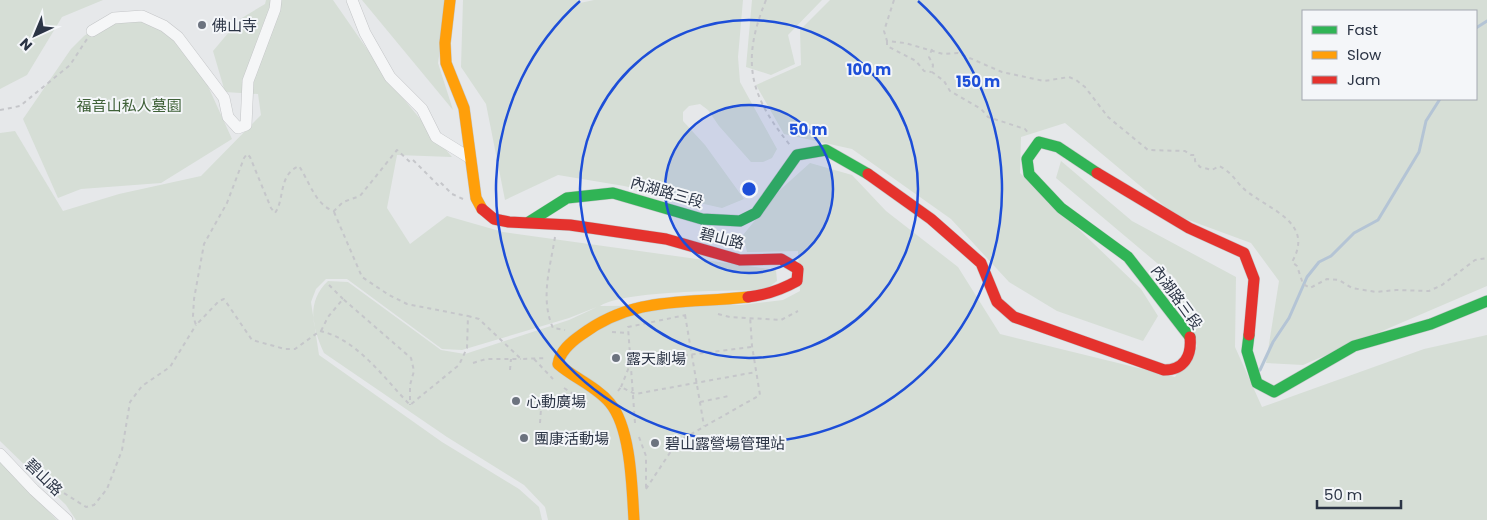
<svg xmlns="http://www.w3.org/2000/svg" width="1487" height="520" font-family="Poppins,'Noto Sans TC',sans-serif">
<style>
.green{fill:#d6ded6;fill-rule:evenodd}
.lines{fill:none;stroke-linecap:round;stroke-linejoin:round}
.stream{stroke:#b4c4d5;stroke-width:3}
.street-casing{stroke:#c4c6c8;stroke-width:12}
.fast-casing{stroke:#c4c6c8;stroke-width:12}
.slow-casing{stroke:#c4c6c8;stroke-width:12}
.jam-casing{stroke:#c4c6c8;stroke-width:12}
.path{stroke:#c5c6ca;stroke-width:2;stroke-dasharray:4 4;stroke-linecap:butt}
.street{stroke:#f5f6f7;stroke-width:11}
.fast{stroke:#30b455;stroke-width:11}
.slow{stroke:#ff9f0a;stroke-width:11}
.jam{stroke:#e5322d;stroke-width:11}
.ring{fill:none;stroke:#1d4ed8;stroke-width:2.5}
.poi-dot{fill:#6c737f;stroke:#f4f6f9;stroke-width:2}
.labels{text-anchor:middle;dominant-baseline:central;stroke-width:4;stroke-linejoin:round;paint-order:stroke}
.poi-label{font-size:15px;fill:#2b3445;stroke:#f4f6f9;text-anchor:start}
.park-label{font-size:15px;fill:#3f6138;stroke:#f4f6f9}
.street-label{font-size:15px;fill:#2b3445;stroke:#f4f6f9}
.centre{fill:#1d4ed8;stroke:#f4f6f9;stroke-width:2.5}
.ring-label{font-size:15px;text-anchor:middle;font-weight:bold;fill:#1d4ed8;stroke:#f4f6f9;stroke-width:4;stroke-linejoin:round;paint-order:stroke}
</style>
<rect width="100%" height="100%" fill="#e6e8ea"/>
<g class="green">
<path d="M0,0H103L62,17L27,75L0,89Z"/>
<path d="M266,0H333L392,85L452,157L397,155L387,208L410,244L447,216L503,232L776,270L777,281L765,290C730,291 625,290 600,306L741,305L783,300L800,291L798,251L747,252L743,235L781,189L810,163L852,175L886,211L958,267L1000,334L1175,377L1197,346L1176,279L1056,178L1061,161L1132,221L1236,277L1235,347L1262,407L1424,349L1487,335V520H548L545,507L524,485L447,437L324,353C312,327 306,302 328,281L348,282L441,350L465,354L569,320L597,307L569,318L462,350L442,349L347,279H326L316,289L311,302L319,355L442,442L519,489L539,507L542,520H76L66,505L0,441V133L15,131L63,211L119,194L201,176L261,115L258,94L225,92L213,51L240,19L265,4Z"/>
<path d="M362,0H447L438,63L453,110Z"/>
<path d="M463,0H577L580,3L594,0H743L738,57L740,82L777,149L772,158L763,162H751L719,126L708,110L700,104L689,106L683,112V121L705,145L744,199L722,208L624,186L558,175L505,200L486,104L461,67Z"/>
<path d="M752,0H822L788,35L795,64L771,75L746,67Z"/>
<path d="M830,0H1487V286L1303,365L1266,363L1279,281L1251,243L1175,215L1065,123L1021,137L1020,173L1141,289L1158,316L1143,341L1057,311L1009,282L951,219L852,149L784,134L756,85L801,65L800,30ZM1303,11H1476V99H1303Z"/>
<path d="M114,16L142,19L165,30L197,62L232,139L161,183L81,189L58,198L23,119L71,49L84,36Z"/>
<path d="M0,461L57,520H0Z"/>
</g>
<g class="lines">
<g class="stream">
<path d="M1476,28L1487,21"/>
<path d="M1260,370L1273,342L1289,318L1307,277L1319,262L1331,256L1354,233L1378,220L1419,152L1426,121L1440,99"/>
</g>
<g class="street-casing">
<g id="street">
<path d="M352,0L365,33L390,77L422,109L436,137L470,158"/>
<path d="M92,31L114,18L142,16L164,26L178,37L224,98L228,117L238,128L246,125L248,81L275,9L276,0"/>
<path d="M0,454L34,490L67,520"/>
</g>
</g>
<g class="fast-casing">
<g id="fast">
<path d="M1097,173L1058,147L1039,142L1027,159L1029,174L1061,208L1128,257L1190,337"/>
<path d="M529,222L567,198L613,193L702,219L740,221L756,213L797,155L826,150L868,174"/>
<path d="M1249,335L1247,351L1257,383L1274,392L1354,346L1431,324L1487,301"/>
</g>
</g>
<g class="slow-casing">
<g id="slow">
<path d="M450,0L445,43L446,63L464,108L476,198L482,209"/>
<path d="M634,520C632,488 631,428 610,403C597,387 574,378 558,364C560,351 571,342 581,335C634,295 687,304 748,297"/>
</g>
</g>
<g class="jam-casing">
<g id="jam">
<path d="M1097,173L1189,228L1244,253L1254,279L1249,335"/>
<path d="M868,174L931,219L981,263L997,302L1014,317L1164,370C1184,370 1192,356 1190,337"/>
<path d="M482,209L494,219L509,222L570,225L666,239L740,260L781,259L798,269L797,281C781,290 766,295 748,297"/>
</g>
</g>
<g class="path">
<path d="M766,0C741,61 749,95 790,145"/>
<path d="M894,0L884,31L887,41L905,43L943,54L958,53L1002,72L1044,81L1069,77L1076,80L1085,87L1108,117L1148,150L1185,151L1191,155H1195V161L1200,167L1212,170L1219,166C1234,173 1236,184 1249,193C1273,211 1314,224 1292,262L1297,266L1303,284L1310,288L1327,279L1339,280L1352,288L1376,292L1396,290L1429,291L1442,285L1475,260L1487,258"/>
<path d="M887,41V46L916,61L924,71L931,72"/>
<path d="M932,49L929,57L933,65L932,72L944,81L950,91L981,109L988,117L1025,129L1029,134"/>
<path d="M0,110L20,106L70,65L87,39"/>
<path d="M463,199L452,194L440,182L438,185L413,160L410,162L397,150L360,196L343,202L334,211C316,206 309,181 299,166C278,175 285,199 275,213L271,208L250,157L247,154L244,158L227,203L204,244L194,299L193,316L196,325L219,301L224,299L252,340L285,349H295L320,331C357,339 385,379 410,405L459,365L467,348L468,316L479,319L521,359L547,358"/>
<path d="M334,212L362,277L389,295L407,304L468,316"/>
<path d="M555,237C550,269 540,298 553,328L565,330"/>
<path d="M329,285L343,299"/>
<path d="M718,314L730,317L781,320L798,311"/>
<path d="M685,315L704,426"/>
<path d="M321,331L328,317L343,299L411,358L414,371L410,385V405"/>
<path d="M612,332L629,333"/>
<path d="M534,359L553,379"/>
<path d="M473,363L486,359H521"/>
<path d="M510,370L511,359"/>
<path d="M621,387L631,362L751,347"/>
<path d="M564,388L590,405"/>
<path d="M618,391L621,387L635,394L756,372"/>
<path d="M700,402L729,396"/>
<path d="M540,423L541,409"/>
<path d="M635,423L628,327L686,315"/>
<path d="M639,437L646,456V489"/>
<path d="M37,476L86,507L94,505L107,489L122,450L130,402L142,386L170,367L196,325"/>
<path d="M646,489L677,442L760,395L752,346L750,316"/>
</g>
<use href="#street" class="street"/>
<use href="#fast" class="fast"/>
<use href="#slow" class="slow"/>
<use href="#jam" class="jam"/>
</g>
<circle cx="749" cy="189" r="84" fill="#1d4ed8" fill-opacity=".12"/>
<g class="ring">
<circle cx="749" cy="189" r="84"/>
<circle cx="749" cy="189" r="169"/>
<path d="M918 1A253 253 0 1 1 580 1"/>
</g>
<g class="poi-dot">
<circle cx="202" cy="25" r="5"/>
<circle cx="616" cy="358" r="5"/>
<circle cx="516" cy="401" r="5"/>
<circle cx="524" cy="438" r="5"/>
<circle cx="655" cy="443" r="5"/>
</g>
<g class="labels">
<g class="poi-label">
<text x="212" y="25">佛山寺</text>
<text x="626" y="358">露天劇場</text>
<text x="526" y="401">心動廣場</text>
<text x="534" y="438">團康活動場</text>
<text x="665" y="443">碧山露營場管理站</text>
</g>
<g class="park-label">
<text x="129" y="105">福音山私人墓園</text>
</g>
<g class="street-label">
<text transform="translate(667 192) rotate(16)">內湖路三段</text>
<text transform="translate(722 238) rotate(14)">碧山路</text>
<text transform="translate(1177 297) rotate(54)">內湖路三段</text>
<text transform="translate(44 477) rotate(44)">碧山路</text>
</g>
</g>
<circle cx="749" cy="189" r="8" class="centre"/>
<g class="ring-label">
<text x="869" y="75">100 m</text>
<text x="978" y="87">150 m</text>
<text x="808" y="135">50 m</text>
</g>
<rect x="1302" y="10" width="175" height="90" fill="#f4f6f9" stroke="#a4a8b1"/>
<rect x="1312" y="26" width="25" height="8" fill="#30b455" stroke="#a4a8b1"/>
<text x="1347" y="35" font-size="15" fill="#2b3445">Fast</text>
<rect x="1312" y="51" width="25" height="8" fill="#ff9f0a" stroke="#a4a8b1"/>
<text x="1347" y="60" font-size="15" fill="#2b3445">Slow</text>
<rect x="1312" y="76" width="25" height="8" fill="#e5322d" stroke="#a4a8b1"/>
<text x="1347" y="85" font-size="15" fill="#2b3445">Jam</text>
<g transform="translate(35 35) rotate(224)" stroke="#f4f6f9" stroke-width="4" paint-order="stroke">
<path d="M0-4L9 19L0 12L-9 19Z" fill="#2b3445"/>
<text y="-8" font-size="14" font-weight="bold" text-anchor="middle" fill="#2b3445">N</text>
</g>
<path d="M1317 500v8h84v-8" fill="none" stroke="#2b3445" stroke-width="2.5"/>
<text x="1324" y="500" font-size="15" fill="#2b3445" stroke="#f4f6f9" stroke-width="4" paint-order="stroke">50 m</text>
</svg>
